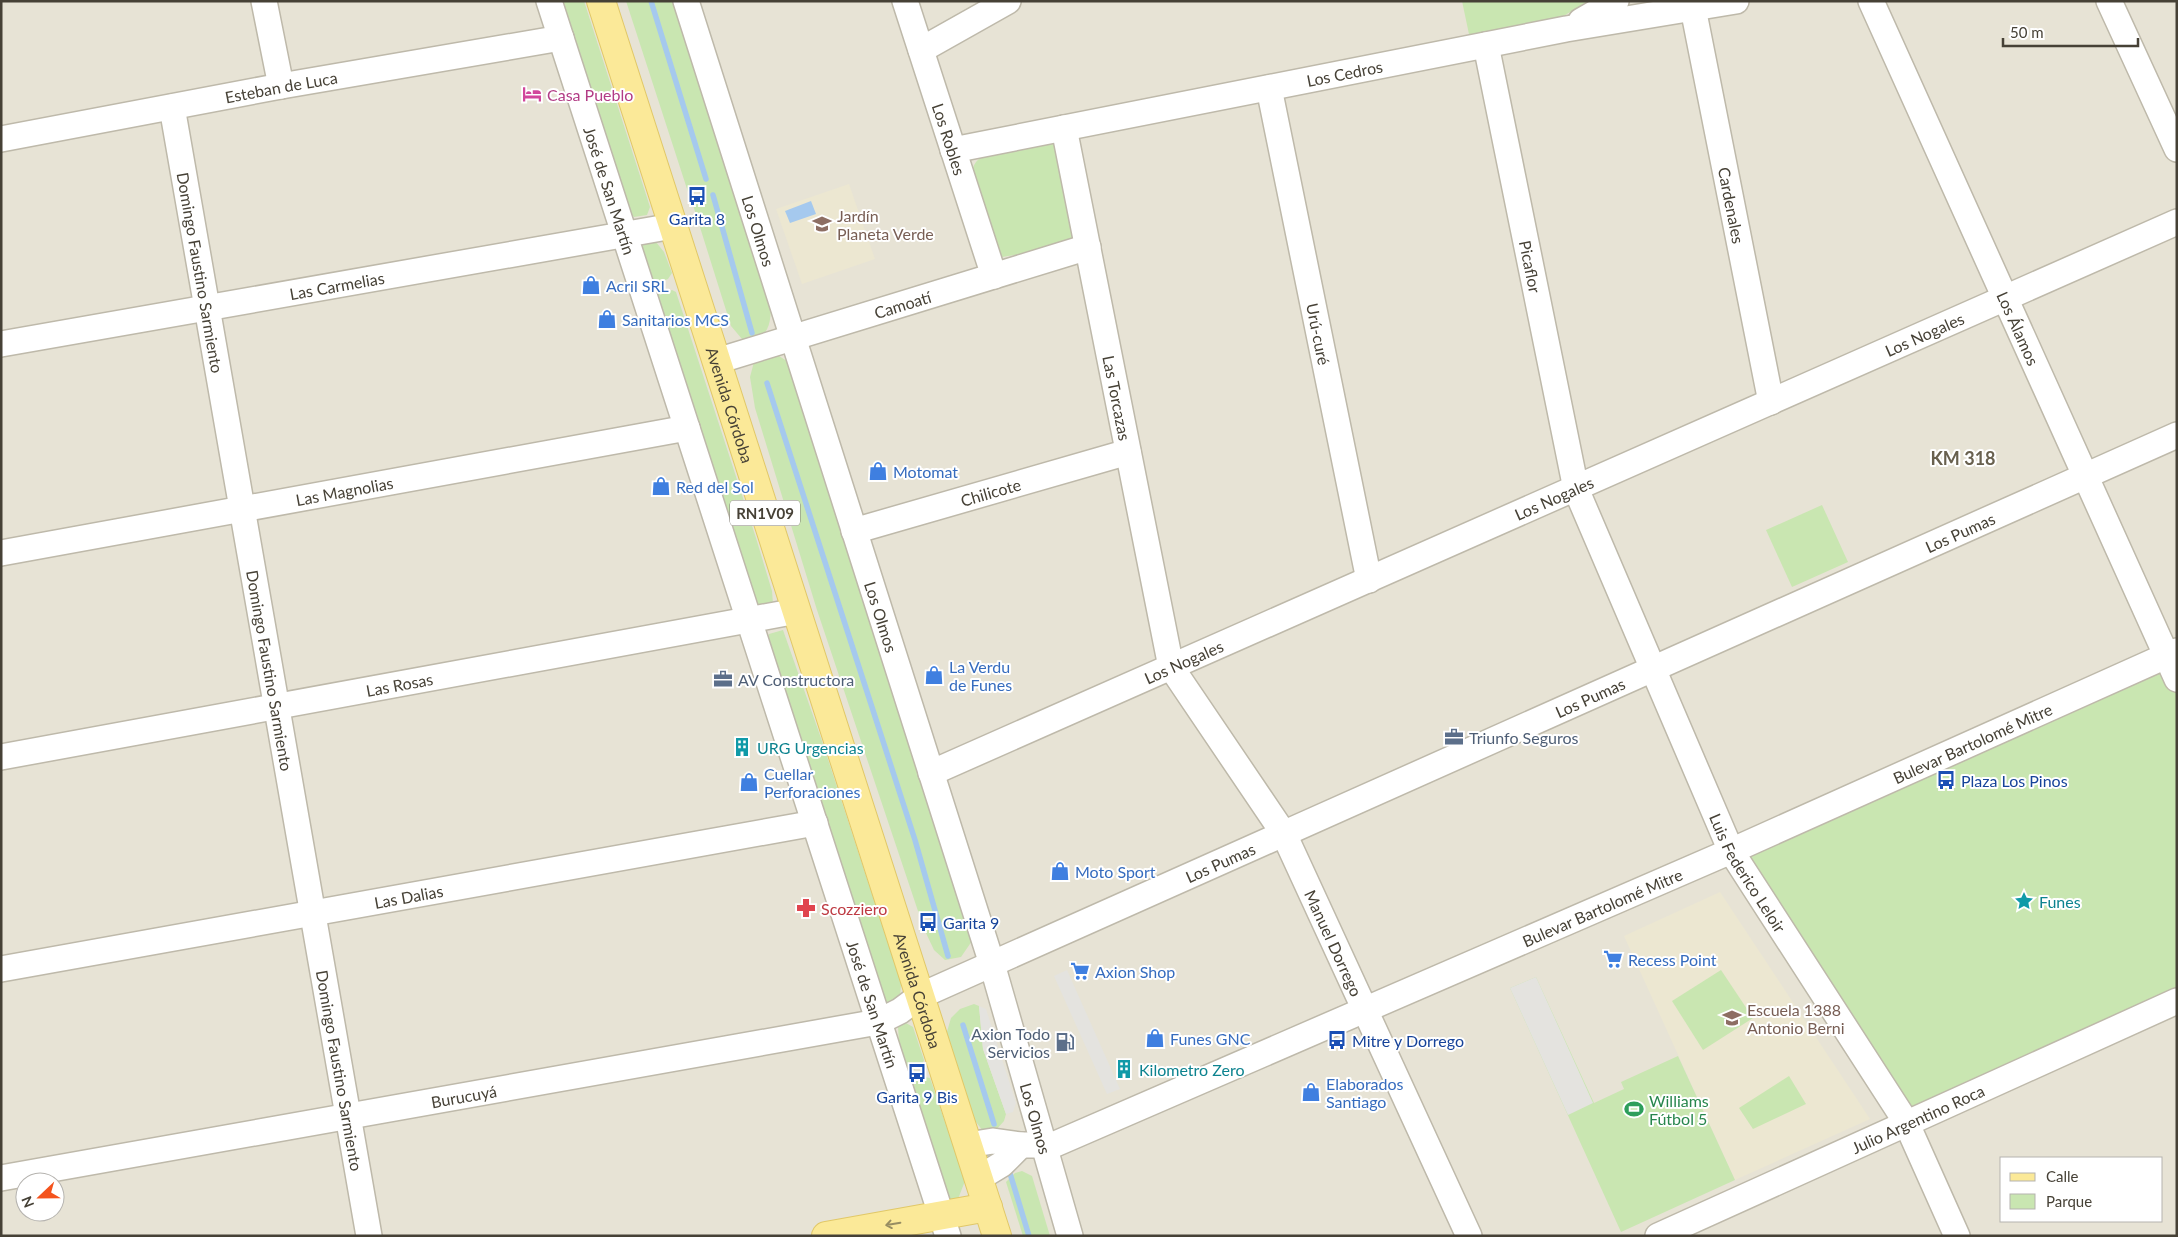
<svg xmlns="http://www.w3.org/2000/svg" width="2178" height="1237" font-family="Lato,sans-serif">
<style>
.residential{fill:#e7e3d5;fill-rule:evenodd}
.education{fill:#ece7d1}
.green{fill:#c9e6b1}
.parking{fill:#e4e3df}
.water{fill:#a5c9ee}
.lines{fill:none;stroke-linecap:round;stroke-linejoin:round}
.stream{stroke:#a5c9ee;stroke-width:5.5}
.minor-casing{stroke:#beb9aa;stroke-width:28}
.major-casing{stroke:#e1c868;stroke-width:30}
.minor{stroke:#fff;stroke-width:25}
.major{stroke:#fbe998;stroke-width:28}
.oneway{stroke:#978d62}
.labels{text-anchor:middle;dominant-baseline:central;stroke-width:4;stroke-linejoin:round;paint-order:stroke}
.shield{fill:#fff;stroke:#7e7a72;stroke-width:1}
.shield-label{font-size:15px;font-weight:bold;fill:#464136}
.street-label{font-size:16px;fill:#464136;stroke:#fff}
.hotel-label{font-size:16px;fill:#b23c85;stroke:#fff;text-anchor:start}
.education-label{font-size:16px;fill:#785e54;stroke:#fff;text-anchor:start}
.transit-label{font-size:16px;fill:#164399;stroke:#fff;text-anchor:start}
.shop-label{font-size:16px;fill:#366cbe;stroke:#fff;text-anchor:start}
.service-label{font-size:16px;fill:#4e5e75;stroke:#fff;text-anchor:start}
.culture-label{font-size:16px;fill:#0d838f;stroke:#fff;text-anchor:start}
.health-label{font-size:16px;fill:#be3a42;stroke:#fff;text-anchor:start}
.leisure-label{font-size:16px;fill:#27864d;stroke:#fff;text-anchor:start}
.neighbourhood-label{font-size:18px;font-weight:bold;fill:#68604e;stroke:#fff}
</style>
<rect width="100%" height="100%" fill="#f3f1e7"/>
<path class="residential" d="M1,1H2177V1236H1ZM2002,1158H2162V1221H2002ZM25,1182H55V1212H25Z"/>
<g class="education">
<path d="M849,184L875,259L802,284L776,209Z"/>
<path d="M1720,892L1870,1119L1735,1180L1624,936Z"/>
</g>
<g class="green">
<path d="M559,1H584L650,207L647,215L634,217L625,207Z"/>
<path d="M626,1H676L771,301C771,323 770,342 742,339L731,326L693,205L706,199L701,187L688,192Z"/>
<path d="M1462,1H1588L1562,17L1524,29L1470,39Z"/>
<path d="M1052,141L1058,144L1077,235L1065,247L1002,257L995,253L973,177C972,170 973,164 979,159C991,149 1035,144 1052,141Z"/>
<path d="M647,240L656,242L664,252L672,273L668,279L655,284L660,295L672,290L676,292L756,538L772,591L773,604L762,609L755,606L640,249Z"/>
<path d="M779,356L790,363L972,941L961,957L945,960L934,950L925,931L938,926L932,912L920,917L817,610L755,408L750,377L754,362Z"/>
<path d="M1822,505L1848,562L1792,587L1766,530Z"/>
<path d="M783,630L822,741L901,983L900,998L888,1003L879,996L767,643L769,634Z"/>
<path d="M2166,655L2177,679V1001L1906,1122L1731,851Z"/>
<path d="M1721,970L1753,1018L1703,1050L1672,1001Z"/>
<path d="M1536,977L1594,1103L1624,1089L1621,1082L1678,1056L1735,1180L1621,1232L1510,988Z"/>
<path d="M974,1004L979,1006L983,1049L1006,1114L1004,1121L995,1131H983L969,1113L946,1035L951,1018L960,1009Z"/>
<path d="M906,1023L913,1027L924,1060L921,1067L911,1071L914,1080L925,1077L930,1078L965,1181L958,1199L949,1201L910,1091L907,1065L899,1042L898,1027Z"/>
<path d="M1789,1076L1806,1104L1753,1129L1739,1108Z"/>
<path d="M1022,1171L1032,1176L1050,1236H1023L1006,1182L1015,1173Z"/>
</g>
<g class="parking">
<path d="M1067,970L1120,1089L1107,1094L1054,976Z"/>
<path d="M1536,977L1593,1103L1568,1115L1510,988Z"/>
<path d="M979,1006L986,1009L1016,1103L1013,1112L1006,1114L983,1049Z"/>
</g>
<path class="water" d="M811,201L816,214L790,223L785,211Z"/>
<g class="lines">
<g class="stream">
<path d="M651,1L706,179"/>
<path d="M713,195L752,333"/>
<path d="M767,383L915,840L948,956"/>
<path d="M963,1025L994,1124"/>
<path d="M1009,1170L1029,1236"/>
</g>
<g class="minor-casing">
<g id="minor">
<path d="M264,1L281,86"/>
<path id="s1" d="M549,1L948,1236"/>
<path id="s2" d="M686,1L992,964L1070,1236"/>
<path id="s3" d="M905,1L994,276"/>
<path id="s4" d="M1871,1L2177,679"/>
<path d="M2109,1L2177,149"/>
<path id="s5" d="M1693,8L1771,402"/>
<path d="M1581,21L1616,1"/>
<path id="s6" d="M1486,45L1576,489L1731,851L1906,1122L1957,1236"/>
<path d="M921,50L1008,1"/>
<path id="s7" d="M1269,88L1369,580"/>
<path id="s8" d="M172,107L369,1236"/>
<path id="s9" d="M1064,128L1171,667L1284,834L1469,1236"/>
<path id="s10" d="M1,139L281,86L561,38"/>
<path id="s11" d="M953,150L1566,29L1736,1"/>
<path id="s12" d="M1,344L673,226"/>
<path id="s13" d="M717,361L1088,247"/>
<path id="s14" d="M854,531L1128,452"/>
<path id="s15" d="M1,553L687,428"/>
<path id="s16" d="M1,757L797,611"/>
<path id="s17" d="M931,773L2177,222"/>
<path id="s18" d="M1,969L815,823"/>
<path id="s19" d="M968,1145L993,1141L1021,1145H1053L1731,851L2177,651"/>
<path id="s20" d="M1,1178L878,1022L900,1011L920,996L2177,435"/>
<path d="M979,1178L1002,1164L1021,1145"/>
<path id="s21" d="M1658,1236L2177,1001"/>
</g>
</g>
<g class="major-casing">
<g id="major">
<path id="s22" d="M601,1L997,1236"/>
<path d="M826,1236L988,1207"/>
</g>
</g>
<use href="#minor" class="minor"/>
<use href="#major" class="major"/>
</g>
<defs><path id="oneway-shaft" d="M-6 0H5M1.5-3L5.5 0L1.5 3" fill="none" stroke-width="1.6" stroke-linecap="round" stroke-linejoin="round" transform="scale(1.25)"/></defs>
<use class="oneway" href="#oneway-shaft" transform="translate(893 1224) rotate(170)"/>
<defs>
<g id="hotel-bare" transform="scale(1.5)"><path d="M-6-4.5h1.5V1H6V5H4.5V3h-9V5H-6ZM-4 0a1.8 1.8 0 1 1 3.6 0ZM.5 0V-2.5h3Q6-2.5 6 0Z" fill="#d1479c" stroke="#fff" stroke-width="2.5" paint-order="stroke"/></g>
<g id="bus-bare" transform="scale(1.5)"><path d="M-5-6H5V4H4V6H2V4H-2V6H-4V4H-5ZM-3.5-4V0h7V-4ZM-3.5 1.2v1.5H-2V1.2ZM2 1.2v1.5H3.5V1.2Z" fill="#1a4fb4" stroke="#fff" stroke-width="2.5" paint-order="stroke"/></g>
<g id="school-bare" transform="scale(1.5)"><path d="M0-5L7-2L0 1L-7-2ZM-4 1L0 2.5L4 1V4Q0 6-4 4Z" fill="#8d6e63" stroke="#fff" stroke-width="2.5" paint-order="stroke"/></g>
<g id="shop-bare" transform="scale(1.5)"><path d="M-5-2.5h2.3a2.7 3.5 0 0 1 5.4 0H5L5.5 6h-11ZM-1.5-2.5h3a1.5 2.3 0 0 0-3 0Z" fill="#3f7fe0" stroke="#fff" stroke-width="2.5" paint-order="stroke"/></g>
<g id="office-bare" transform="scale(1.5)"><path d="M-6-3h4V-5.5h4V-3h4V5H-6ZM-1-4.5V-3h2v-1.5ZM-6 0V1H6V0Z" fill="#5c6f8a" stroke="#fff" stroke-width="2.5" paint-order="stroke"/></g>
<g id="building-bare" transform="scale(1.5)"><path d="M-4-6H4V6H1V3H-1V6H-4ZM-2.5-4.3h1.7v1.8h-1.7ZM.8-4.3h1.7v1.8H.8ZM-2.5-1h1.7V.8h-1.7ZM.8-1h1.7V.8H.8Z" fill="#0f9aa8" stroke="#fff" stroke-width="2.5" paint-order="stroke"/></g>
<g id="sight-bare" transform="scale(1.5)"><path d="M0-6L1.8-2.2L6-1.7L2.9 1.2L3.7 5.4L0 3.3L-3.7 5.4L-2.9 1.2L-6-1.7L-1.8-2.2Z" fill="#0f9aa8" stroke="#fff" stroke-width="2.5" paint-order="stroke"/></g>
<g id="pharmacy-bare" transform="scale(1.5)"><path d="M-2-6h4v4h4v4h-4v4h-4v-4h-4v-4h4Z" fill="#e0444e" stroke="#fff" stroke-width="2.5" paint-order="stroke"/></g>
<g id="supermarket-bare" transform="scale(1.5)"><path d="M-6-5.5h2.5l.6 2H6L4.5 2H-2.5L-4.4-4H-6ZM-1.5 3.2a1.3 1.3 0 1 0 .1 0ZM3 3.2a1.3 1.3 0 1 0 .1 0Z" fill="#3f7fe0" stroke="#fff" stroke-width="2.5" paint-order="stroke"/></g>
<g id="fuel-bare" transform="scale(1.5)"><path d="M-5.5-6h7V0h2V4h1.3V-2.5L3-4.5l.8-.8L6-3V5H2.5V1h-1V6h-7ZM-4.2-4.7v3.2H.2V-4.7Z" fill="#5c6f8a" stroke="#fff" stroke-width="2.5" paint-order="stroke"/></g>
<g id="stadium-bare" transform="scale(1.5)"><path d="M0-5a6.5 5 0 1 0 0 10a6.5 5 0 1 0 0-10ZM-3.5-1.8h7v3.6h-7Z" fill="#2e9e5b" stroke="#fff" stroke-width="2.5" paint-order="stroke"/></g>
</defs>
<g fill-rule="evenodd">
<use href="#hotel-bare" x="532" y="94"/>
<use href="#bus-bare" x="697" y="196"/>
<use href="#school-bare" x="822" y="224"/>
<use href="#shop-bare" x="591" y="285"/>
<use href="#shop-bare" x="607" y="319"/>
<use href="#shop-bare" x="878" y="471"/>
<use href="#shop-bare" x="661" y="486"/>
<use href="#shop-bare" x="934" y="675"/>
<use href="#office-bare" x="723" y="679"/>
<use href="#office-bare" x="1454" y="737"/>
<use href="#building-bare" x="742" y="747"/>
<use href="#bus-bare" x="1946" y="780"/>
<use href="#shop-bare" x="749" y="782"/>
<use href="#shop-bare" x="1060" y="871"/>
<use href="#sight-bare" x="2024" y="901"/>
<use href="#pharmacy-bare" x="806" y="908"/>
<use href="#bus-bare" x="928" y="922"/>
<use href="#supermarket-bare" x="1613" y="959"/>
<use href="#supermarket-bare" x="1080" y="971"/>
<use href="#school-bare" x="1732" y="1018"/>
<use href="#shop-bare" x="1155" y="1038"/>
<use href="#bus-bare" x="1337" y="1040"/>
<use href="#fuel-bare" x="1065" y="1042"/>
<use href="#building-bare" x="1124" y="1069"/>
<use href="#bus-bare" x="917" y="1073"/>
<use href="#shop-bare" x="1311" y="1092"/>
<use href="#stadium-bare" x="1634" y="1109"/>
</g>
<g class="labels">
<rect class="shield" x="730" y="500.5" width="70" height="25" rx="4"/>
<g class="shield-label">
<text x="765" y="513">RN1V09</text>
</g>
<g class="street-label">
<text stroke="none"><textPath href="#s11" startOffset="399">Los Cedros</textPath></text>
<text stroke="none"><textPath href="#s10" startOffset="285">Esteban de Luca</textPath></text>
<text stroke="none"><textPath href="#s3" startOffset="145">Los Robles</textPath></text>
<text stroke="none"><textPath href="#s1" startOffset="199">José de San Martín</textPath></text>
<text stroke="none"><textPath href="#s5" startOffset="201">Cardenales</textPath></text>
<text stroke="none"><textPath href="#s2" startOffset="241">Los Olmos</textPath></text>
<text stroke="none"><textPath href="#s6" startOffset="226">Picaflor</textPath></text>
<text stroke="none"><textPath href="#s8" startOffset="168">Domingo Faustino Sarmiento</textPath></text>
<text stroke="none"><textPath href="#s12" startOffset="341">Las Carmelias</textPath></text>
<text stroke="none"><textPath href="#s13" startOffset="194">Camoatí</textPath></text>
<text stroke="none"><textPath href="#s4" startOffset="359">Los Álamos</textPath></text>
<text stroke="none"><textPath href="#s7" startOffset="251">Urú-curé</textPath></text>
<text stroke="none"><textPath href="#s17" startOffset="1086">Los Nogales</textPath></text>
<text stroke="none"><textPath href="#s9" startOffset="275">Las Torcazas</textPath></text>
<text stroke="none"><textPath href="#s22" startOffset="424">Avenida Córdoba</textPath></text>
<text stroke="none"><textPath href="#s15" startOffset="349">Las Magnolias</textPath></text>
<text stroke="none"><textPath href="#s14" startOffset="142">Chilicote</textPath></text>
<text stroke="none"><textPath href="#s17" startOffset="681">Los Nogales</textPath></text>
<text stroke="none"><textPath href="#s20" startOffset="2079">Los Pumas</textPath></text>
<text stroke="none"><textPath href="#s2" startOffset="646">Los Olmos</textPath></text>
<text stroke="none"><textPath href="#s17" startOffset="276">Los Nogales</textPath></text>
<text stroke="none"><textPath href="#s8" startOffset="572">Domingo Faustino Sarmiento</textPath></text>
<text stroke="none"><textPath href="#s16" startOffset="405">Las Rosas</textPath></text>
<text stroke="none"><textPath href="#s20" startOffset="1674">Los Pumas</textPath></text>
<text stroke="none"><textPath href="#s19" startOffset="1089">Bulevar Bartolomé Mitre</textPath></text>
<text stroke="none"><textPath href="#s20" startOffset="1269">Los Pumas</textPath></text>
<text stroke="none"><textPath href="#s6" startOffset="874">Luis Federico Leloir</textPath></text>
<text stroke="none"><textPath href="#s18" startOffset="414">Las Dalias</textPath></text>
<text stroke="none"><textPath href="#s19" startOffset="684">Bulevar Bartolomé Mitre</textPath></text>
<text stroke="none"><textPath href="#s9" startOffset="871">Manuel Dorrego</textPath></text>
<text stroke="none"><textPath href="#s22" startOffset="1039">Avenida Córdoba</textPath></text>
<text stroke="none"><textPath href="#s1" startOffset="1054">José de San Martín</textPath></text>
<text stroke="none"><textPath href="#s8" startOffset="978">Domingo Faustino Sarmiento</textPath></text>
<text stroke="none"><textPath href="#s20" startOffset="470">Burucuyá</textPath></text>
<text stroke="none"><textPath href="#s21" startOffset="285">Julio Argentino Roca</textPath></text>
<text stroke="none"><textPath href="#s2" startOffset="1171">Los Olmos</textPath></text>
</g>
<g class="hotel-label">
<text x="547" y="94">Casa Pueblo</text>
</g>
<g class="education-label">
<text x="837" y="215">Jardín<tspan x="837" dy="18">Planeta Verde</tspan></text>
<text x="1747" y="1009">Escuela 1388<tspan x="1747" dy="18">Antonio Berni</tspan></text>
</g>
<g class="transit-label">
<text x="697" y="218" text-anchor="middle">Garita 8</text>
<text x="1961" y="780">Plaza Los Pinos</text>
<text x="943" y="922">Garita 9</text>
<text x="1352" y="1040">Mitre y Dorrego</text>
<text x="917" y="1096" text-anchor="middle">Garita 9 Bis</text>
</g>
<g class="shop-label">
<text x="606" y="285">Acril SRL</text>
<text x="622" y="319">Sanitarios MCS</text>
<text x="893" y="471">Motomat</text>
<text x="676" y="486">Red del Sol</text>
<text x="949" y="666">La Verdu<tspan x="949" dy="18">de Funes</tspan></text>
<text x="764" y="773">Cuellar<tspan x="764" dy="18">Perforaciones</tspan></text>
<text x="1075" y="871">Moto Sport</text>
<text x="1628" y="959">Recess Point</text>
<text x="1095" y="971">Axion Shop</text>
<text x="1170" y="1038">Funes GNC</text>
<text x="1326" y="1083">Elaborados<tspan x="1326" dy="18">Santiago</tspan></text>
</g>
<g class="service-label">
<text x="738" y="679">AV Constructora</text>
<text x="1469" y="737">Triunfo Seguros</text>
<text x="1050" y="1033" text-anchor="end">Axion Todo<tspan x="1050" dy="18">Servicios</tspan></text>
</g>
<g class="culture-label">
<text x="757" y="747">URG Urgencias</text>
<text x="2039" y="901">Funes</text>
<text x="1139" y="1069">Kilometro Zero</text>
</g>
<g class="health-label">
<text x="821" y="908">Scozziero</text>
</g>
<g class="leisure-label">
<text x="1649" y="1100">Williams<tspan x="1649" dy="18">Fútbol 5</tspan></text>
</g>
<g class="neighbourhood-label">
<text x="1963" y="458">KM 318</text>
</g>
</g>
<rect width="2178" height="1237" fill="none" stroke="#464136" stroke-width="5"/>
<rect x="2000" y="1157" width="162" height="65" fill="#ffffff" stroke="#b5b3af"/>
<rect x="2010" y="1173" width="25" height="8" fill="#fbe998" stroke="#b5b3af"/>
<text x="2046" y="1182" font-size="15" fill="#464136">Calle</text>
<rect x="2010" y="1194" width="25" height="15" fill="#c9e6b1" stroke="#b5b3af"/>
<text x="2046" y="1207" font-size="15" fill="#464136">Parque</text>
<g transform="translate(40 1197) rotate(248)"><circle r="24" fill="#ffffff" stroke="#b5b3af"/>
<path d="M0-4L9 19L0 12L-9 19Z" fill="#f4531d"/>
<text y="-8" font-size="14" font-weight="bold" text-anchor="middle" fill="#464136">N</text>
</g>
<path d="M2003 38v8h135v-8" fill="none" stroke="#464136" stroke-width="2.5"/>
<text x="2010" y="38" font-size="15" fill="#464136" stroke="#ffffff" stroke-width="4" paint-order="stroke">50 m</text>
</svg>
